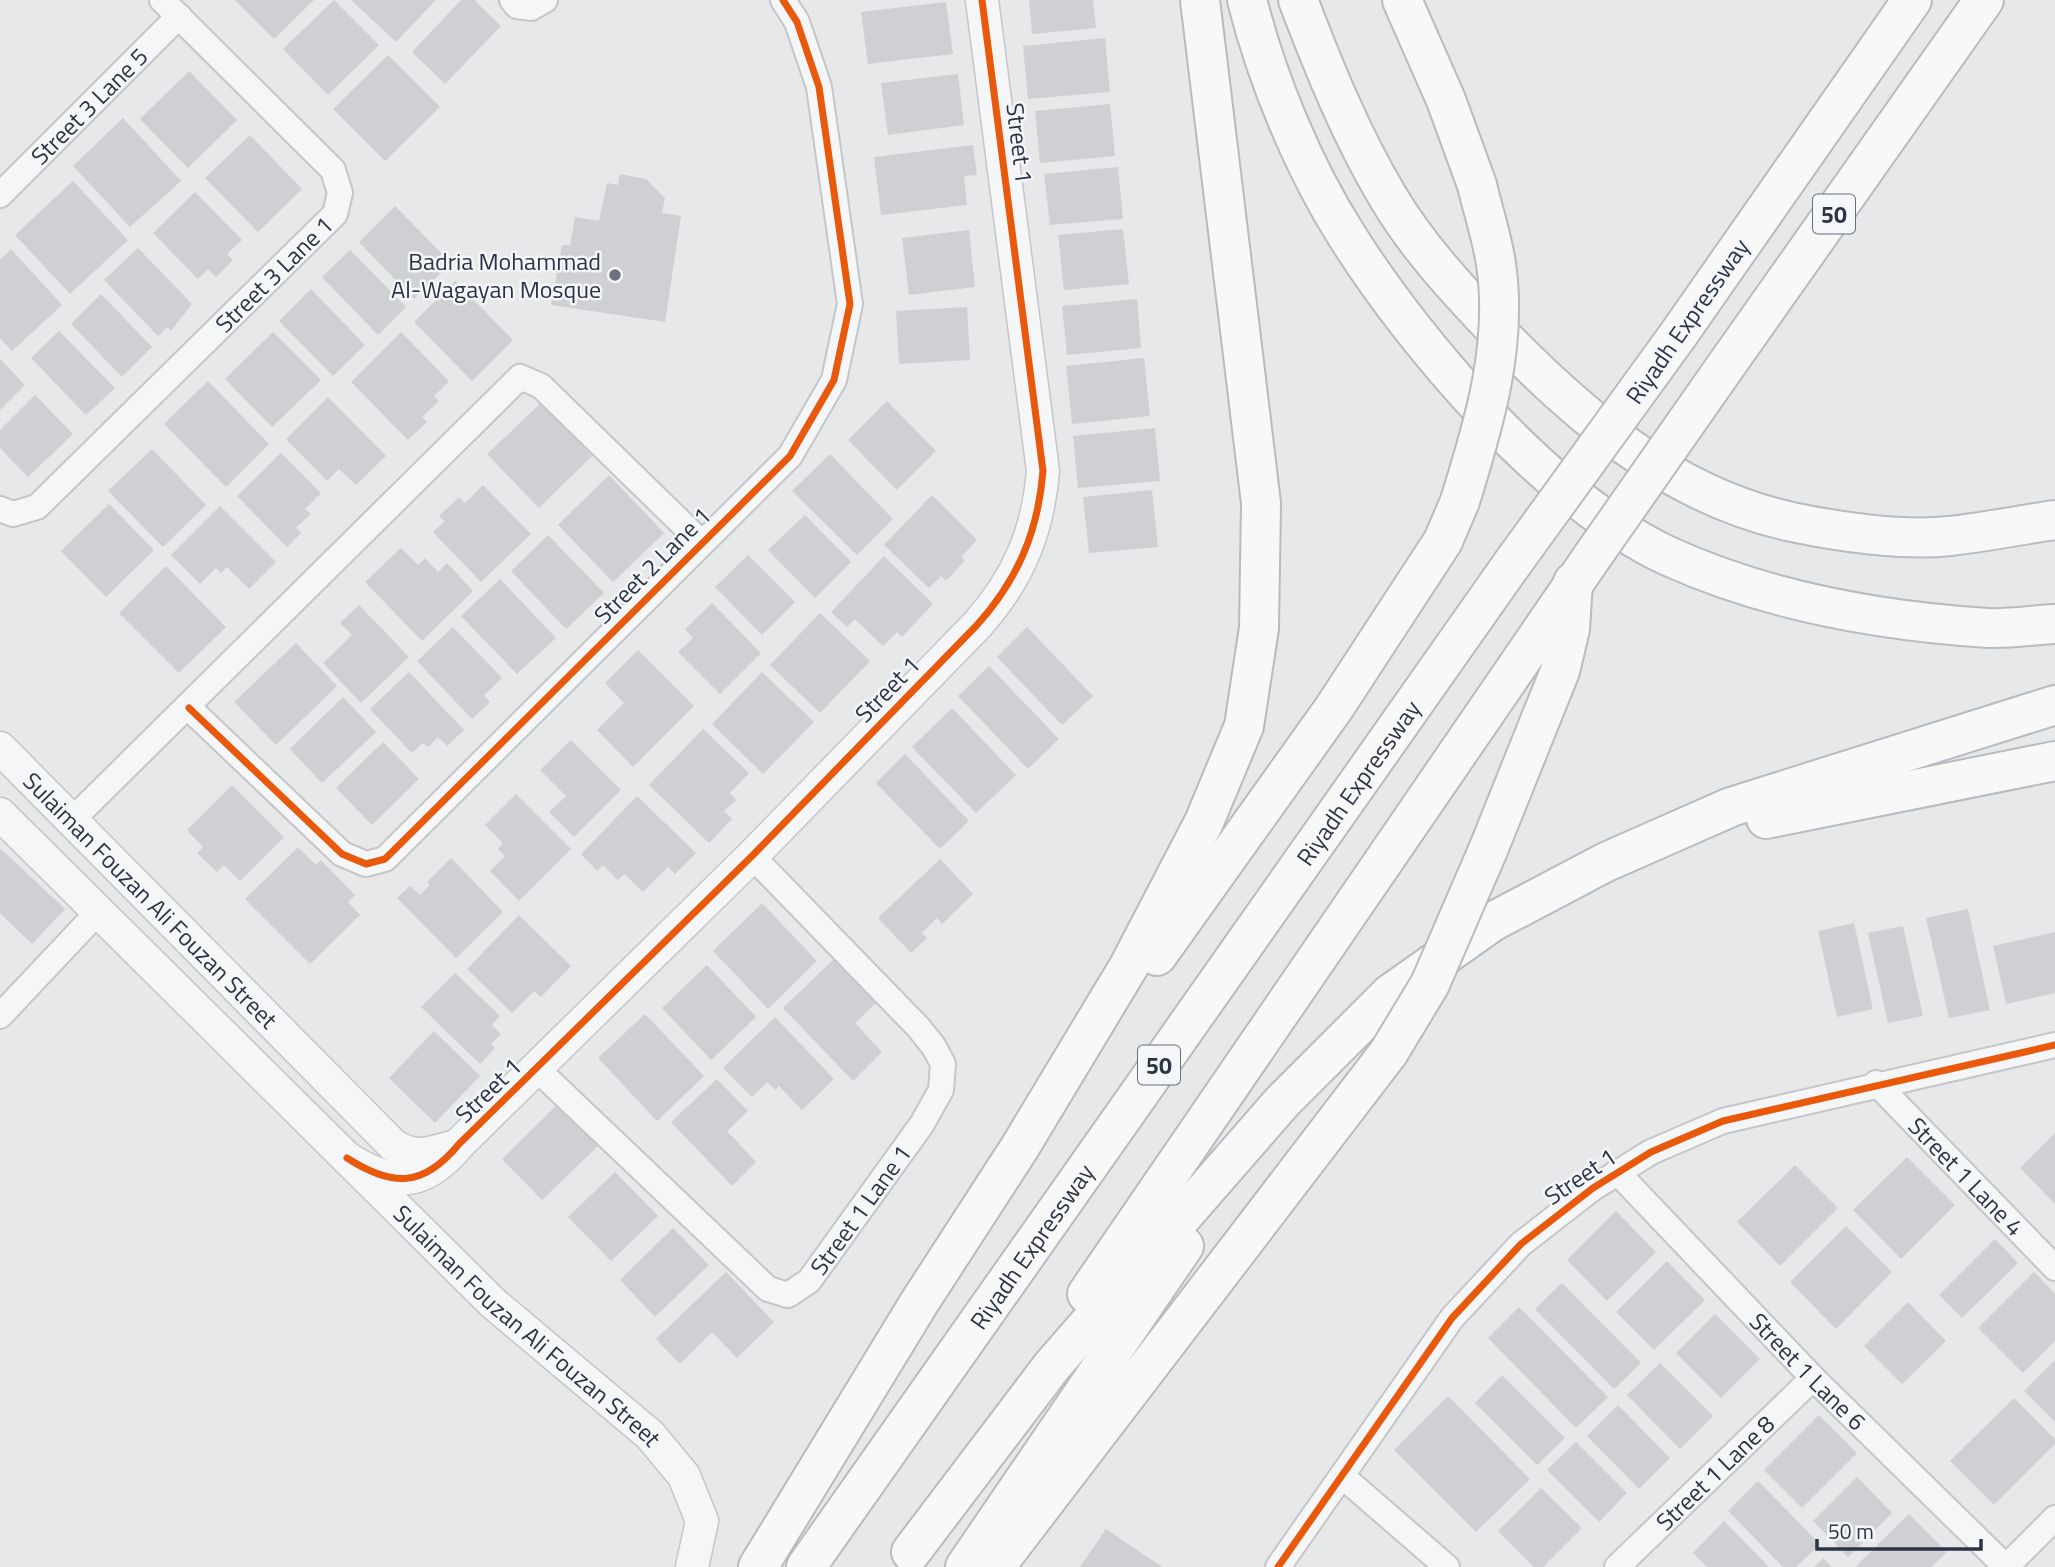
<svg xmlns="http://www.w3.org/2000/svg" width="2055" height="1567" font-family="'Titillium Web',sans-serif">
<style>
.building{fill:#ced0d3}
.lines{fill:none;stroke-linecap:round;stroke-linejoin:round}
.minor-casing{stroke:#c4c6c8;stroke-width:28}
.tertiary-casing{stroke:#c4c6c8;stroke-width:35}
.motorway-casing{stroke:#b8bbbf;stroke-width:42}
.minor{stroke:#f5f6f7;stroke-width:24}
.tertiary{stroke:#f5f6f7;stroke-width:32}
.motorway{stroke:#f8f8f8;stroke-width:38}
.motorway-bridge-casing{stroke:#b8bbbf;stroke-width:42;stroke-linecap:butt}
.motorway-bridge{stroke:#f8f8f8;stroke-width:38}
.cycleway-casing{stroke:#f4f6f9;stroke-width:11}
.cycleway{stroke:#e8590c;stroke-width:7}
.poi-dot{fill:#6c737f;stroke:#f4f6f9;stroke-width:2.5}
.labels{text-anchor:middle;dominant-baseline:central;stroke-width:5;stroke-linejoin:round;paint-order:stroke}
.shield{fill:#f4f6f9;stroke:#676e7b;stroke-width:2}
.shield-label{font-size:23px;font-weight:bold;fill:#2b3445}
.street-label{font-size:24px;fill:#2b3445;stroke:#f4f6f9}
.poi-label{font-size:24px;fill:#2b3445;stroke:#f4f6f9;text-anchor:end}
</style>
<rect width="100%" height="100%" fill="#e6e8ea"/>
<g class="building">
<path d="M235,0H314L274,39Z"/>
<path d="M334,0L379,45L328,95L283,49Z"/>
<path d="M351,0H436L396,42Z"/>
<path d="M461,0H474L501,26L445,84L412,52Z"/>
<path d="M1029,0H1093L1096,28L1032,34Z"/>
<path d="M946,2L953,54L868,64L861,12Z"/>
<path d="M1105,38L1110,92L1028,99L1023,46Z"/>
<path d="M388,55L440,107L385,161L333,109Z"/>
<path d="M189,71L237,120L188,168L140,119Z"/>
<path d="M958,74L964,125L888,135L881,83Z"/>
<path d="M1110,104L1115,156L1040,163L1035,111Z"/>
<path d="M123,118L181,181L130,227L73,166Z"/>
<path d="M250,135L302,189L258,232L205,178Z"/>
<path d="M973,145L977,175L964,176L967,205L881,215L874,157Z"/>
<path d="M1118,167L1123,219L1050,225L1044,174Z"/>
<path d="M620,174L646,179L665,198L662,213L681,216L665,322L551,305L562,245H570L575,217L599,221L607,183L618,185Z"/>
<path d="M73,181L128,240L70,294L15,235Z"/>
<path d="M195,192L242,240L227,254L233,260L216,277L208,269L198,279L153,233Z"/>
<path d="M395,206L451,263L414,299L359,242Z"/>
<path d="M1123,229L1129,284L1064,290L1058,235Z"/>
<path d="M969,230L975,287L909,295L902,238Z"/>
<path d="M138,248L192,304L171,331L167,327L158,336L104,280Z"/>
<path d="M11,249L62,305L12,351L0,338V260Z"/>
<path d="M350,250L406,307L378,335L322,277Z"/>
<path d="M455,281L513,340L472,381L414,322Z"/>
<path d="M311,289L365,345L333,376L279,321Z"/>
<path d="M101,294L152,347L122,377L71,324Z"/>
<path d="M1137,299L1141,348L1067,355L1062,306Z"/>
<path d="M967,307L970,360L899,364L896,311Z"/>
<path d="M59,331L115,388L86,415L31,358Z"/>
<path d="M273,332L321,380L272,427L225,379Z"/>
<path d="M401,332L449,381L434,396L439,401L422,417L427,422L408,440L351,382Z"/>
<path d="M1144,358L1150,416L1072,424L1066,366Z"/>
<path d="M0,359L25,385L0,410Z"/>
<path d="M208,381L269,444L226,487L164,424Z"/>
<path d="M35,395L73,434L28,477L0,448V430Z"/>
<path d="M328,397L386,456L356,485L339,469L327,481L286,439Z"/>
<path d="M887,401L936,451L897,490L848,440Z"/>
<path d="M541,403L592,456L539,508L487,454Z"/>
<path d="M1155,428L1160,481L1078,488L1073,436Z"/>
<path d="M152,449L206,505L163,547L108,491Z"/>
<path d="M281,453L321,493L305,509L311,514L296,528L301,533L287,547L237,496Z"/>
<path d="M830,454L893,519L857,555L792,491Z"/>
<path d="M609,475L664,533L613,582L558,525Z"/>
<path d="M483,485L531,534L481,582L433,532L445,521L439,516L459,497L465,503Z"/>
<path d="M1152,490L1158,547L1089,553L1083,497Z"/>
<path d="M932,495L977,540L961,557L965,560L946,581L941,576L929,588L884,545Z"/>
<path d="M109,504L154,550L106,597L61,551Z"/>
<path d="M220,506L276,562L249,589L227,567L221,573L216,568L200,584L171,555Z"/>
<path d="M805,515L851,562L815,598L768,550Z"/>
<path d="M548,535L604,593L566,629L511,571Z"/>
<path d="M401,548L418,565L425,558L438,572L447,563L473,591L422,641L365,582Z"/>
<path d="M748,555L795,602L762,635L715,587Z"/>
<path d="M884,556L933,604L902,637L897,632L883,646L855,619L847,627L831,612Z"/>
<path d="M166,566L226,627L179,673L119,613Z"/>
<path d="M500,579L556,638L517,674L461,616Z"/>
<path d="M712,603L761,653L720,694L678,652L693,638L685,629Z"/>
<path d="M359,605L409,657L361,703L323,663L352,635L340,623Z"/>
<path d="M820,613L870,661L820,713L770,665Z"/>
<path d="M453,627L502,678L484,695L490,702L472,719L417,661Z"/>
<path d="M1027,627L1093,696L1062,725L997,657Z"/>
<path d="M296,643L337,686L276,745L234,702Z"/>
<path d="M638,650L694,706L633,767L597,730L624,703L605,683Z"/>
<path d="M989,666L1059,739L1028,769L958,696Z"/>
<path d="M409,672L464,730L447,746L438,737L428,747L423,743L412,753L370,709Z"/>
<path d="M762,672L814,722L763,774L712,724Z"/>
<path d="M343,697L376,732L322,783L290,749Z"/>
<path d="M952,708L1016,775L976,813L912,747Z"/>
<path d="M703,729L749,773L730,793L736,800L724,811L732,819L709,843L649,785Z"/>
<path d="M571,740L621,790L574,837L549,812L566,796L540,770Z"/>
<path d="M383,742L419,779L372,825L336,788Z"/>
<path d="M905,754L969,821L940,849L876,783Z"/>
<path d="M232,785L284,837L240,881L224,865L217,872L197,853L203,847L187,830Z"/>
<path d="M516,794L571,849L519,901L490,871L505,856L498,849L503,843L485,825Z"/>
<path d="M637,796L696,853L675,874L668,867L643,892L624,874L618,880L603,865L597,871L581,854Z"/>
<path d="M298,847L316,865L321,860L355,895L348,902L360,915L310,964L245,899Z"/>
<path d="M0,848L65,909L32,944L0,913Z"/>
<path d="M451,858L503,912L456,958L397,898L410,886L420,895L430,885L427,882Z"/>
<path d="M940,859L973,894L942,924L937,918L922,933L927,938L911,953L878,918Z"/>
<path d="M762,903L817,961L768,1009L713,951Z"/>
<path d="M1968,909L1990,1010L1949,1018L1926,918Z"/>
<path d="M519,915L571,966L541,997L534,991L512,1013L467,969Z"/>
<path d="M1854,923L1873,1009L1837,1017L1818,931Z"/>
<path d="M1903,926L1923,1016L1888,1023L1868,933Z"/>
<path d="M2055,932V993L2006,1004L1993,946Z"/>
<path d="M837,956L879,1000L855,1023L882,1052L853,1081L783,1008Z"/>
<path d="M707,965L756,1017L711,1060L662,1008Z"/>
<path d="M455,973L500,1016L492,1025L501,1034L491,1044L495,1048L480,1064L421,1007Z"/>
<path d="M645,1014L704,1076L657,1121L598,1058Z"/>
<path d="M775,1017L834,1079L802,1110L779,1086L775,1090L767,1082L752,1097L723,1068Z"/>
<path d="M434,1031L480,1076L435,1123L389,1078Z"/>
<path d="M717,1079L748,1111L727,1131L756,1162L732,1186L671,1122Z"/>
<path d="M558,1104L598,1146L542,1200L502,1159Z"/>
<path d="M2055,1133V1204L2020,1168Z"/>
<path d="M1907,1157L1955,1205L1901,1259L1853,1210Z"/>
<path d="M1795,1165L1838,1208L1780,1266L1737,1222Z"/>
<path d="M615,1172L658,1216L611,1261L568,1217Z"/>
<path d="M1616,1211L1656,1252L1607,1301L1567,1260Z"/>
<path d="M1846,1226L1892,1272L1836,1329L1790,1282Z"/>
<path d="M673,1228L709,1265L655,1317L620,1280Z"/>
<path d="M1995,1239L2018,1263L1962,1318L1939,1295Z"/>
<path d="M1667,1261L1705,1300L1654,1350L1616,1312Z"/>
<path d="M726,1272L774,1322L737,1358L712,1332L680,1364L656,1339Z"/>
<path d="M2034,1272L2055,1294V1341L2023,1373L1978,1328Z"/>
<path d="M1562,1283L1641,1363L1614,1389L1535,1309Z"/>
<path d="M1908,1302L1946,1341L1902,1384L1864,1346Z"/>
<path d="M1519,1307L1608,1397L1576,1428L1488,1338Z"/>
<path d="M1715,1314L1760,1359L1721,1398L1676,1353Z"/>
<path d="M2055,1360V1422L2024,1391Z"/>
<path d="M1660,1363L1713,1416L1680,1449L1627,1395Z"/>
<path d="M1502,1375L1565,1438L1537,1465L1475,1403Z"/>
<path d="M1448,1396L1530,1479L1476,1532L1394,1450Z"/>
<path d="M2014,1398L2055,1439V1444L1994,1505L1950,1461Z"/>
<path d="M1618,1405L1670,1458L1639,1489L1587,1436Z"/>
<path d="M1819,1415L1857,1453L1802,1508L1764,1470Z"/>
<path d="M1576,1442L1627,1493L1599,1522L1547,1470Z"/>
<path d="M1857,1477L1892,1513L1848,1557L1813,1521Z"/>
<path d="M1758,1481L1820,1544L1796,1567H1783L1728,1511Z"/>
<path d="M1541,1488L1582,1528L1543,1567H1534L1498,1531Z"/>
<path d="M1909,1514L1947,1552L1931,1567H1855Z"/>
<path d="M1724,1521L1769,1567H1707L1693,1553Z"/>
<path d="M1106,1529L1162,1567H1080Z"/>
<path d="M1823,1558L1832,1567H1814Z"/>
</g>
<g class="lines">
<g class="minor-casing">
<g id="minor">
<path d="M512,0L517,6L531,8L545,0"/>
<path id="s1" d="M0,195L179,16"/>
<path id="s2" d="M0,509L13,514L37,507L335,214L340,193L333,170L162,0"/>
<path d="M189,708L342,854L366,864L385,859L790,456L834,380L850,304L819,87L797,22L783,0"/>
<path d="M70,822L520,377L541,386L701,542"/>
<path d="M0,1016L98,912"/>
<path id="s3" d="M537,1069L768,1289L788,1295L809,1281L922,1124L941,1090L943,1064L934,1047L919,1028L752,856"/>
<path id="s4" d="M1876,1083L2055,1268"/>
<path id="s5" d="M1617,1172L1813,1378L2006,1567"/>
<path d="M1342,1476L1447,1567"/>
<path d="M1278,1567L1452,1318L1521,1244L1593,1188L1651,1152L1723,1121L2055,1045"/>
<path id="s6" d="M1617,1567L1813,1378"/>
<path d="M2006,1567L2055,1518"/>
</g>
</g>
<g class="tertiary-casing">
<g id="tertiary">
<path id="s7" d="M0,748L393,1145C415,1160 432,1153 455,1146"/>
<path id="s8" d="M0,814L493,1303L650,1435L684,1476L702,1521L692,1567"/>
<path d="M347,1158C392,1187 423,1188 459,1144L752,856L977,625C1018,579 1038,532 1043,471L982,0"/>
</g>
</g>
<g class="motorway-casing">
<g id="motorway">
<path d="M1247,0C1267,79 1303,167 1347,236C1417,347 1548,500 1668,556C1767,601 1880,621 1988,628C2010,629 2033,625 2055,624"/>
<path d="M1298,0C1324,68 1351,135 1388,197C1417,246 1456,288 1495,329C1578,415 1671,496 1792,522C1839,532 1902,541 1950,536C1985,532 2020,525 2055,520"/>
<path d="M1402,0L1446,100L1477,185"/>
<path d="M1678,335L1912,0"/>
<path d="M1725,367L1984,0"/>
<path d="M1766,819L2055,761"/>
<path d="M1488,850L1560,671L1570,629L1573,582"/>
<path d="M1157,956L1334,708L1443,541L1460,501"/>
<path d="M1087,1294L1592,557"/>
<path d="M911,1552L1052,1366L1282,1102L1390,994L1492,922L1606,862L1731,807L2055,705"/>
<path d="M758,1567L919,1303L1020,1147L1129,966L1204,822L1244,726L1259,628L1261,503L1200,0"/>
<path id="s9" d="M806,1567L1512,564"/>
<path d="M965,1567L1184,1246"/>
<path d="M995,1567L1389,1052"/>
</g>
</g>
<use href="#minor" class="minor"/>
<use href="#tertiary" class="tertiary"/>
<use href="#motorway" class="motorway"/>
<g class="motorway-bridge-casing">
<g id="motorway-bridge">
<path d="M1460,501C1484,424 1508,345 1496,264C1492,237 1483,211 1477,185"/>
<path d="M1592,557L1725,367"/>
<path d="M1512,564L1678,335"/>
<path d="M1389,1052L1430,984L1488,850"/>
</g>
</g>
<use href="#motorway-bridge" class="motorway-bridge"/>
<g class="cycleway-casing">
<g id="cycleway">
<path d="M189,708L342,854L366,864L385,859L790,456L834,380L850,304L819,87L797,22L783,0"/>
<path d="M347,1158C392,1187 423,1188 459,1144L752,856L977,625C1018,579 1038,532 1043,471L982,0"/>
<path d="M1278,1567L1452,1318L1521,1244L1593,1188L1651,1152L1723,1121L2055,1045"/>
</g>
</g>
<use href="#cycleway" class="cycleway"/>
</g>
<circle class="poi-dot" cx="615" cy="275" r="7"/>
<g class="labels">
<g class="shield">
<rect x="1813" y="194.5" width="42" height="39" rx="5"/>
<rect x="1138" y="1045.5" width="42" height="39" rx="5"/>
</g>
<g class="shield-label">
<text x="1834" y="214">50</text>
<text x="1159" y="1065">50</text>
</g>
<g class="street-label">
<text stroke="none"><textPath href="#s1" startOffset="126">Street 3 Lane 5</textPath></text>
<text transform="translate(1020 143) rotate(83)">Street 1</text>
<text stroke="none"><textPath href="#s2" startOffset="371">Street 3 Lane 1</textPath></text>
<text transform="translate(1687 321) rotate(-55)">Riyadh Expressway</text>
<text transform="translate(652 565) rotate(-45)">Street 2 Lane 1</text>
<text transform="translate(887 689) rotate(-46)">Street 1</text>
<text stroke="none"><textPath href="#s9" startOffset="959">Riyadh Expressway</textPath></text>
<text stroke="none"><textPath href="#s7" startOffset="214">Sulaiman Fouzan Ali Fouzan Street</textPath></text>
<text transform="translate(488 1090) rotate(-44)">Street 1</text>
<text transform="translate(1580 1176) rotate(-34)">Street 1</text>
<text stroke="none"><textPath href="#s4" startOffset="130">Street 1 Lane 4</textPath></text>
<text stroke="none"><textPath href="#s3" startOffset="453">Street 1 Lane 1</textPath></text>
<text stroke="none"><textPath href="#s9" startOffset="392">Riyadh Expressway</textPath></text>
<text stroke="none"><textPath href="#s8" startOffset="735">Sulaiman Fouzan Ali Fouzan Street</textPath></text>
<text stroke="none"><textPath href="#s5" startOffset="276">Street 1 Lane 6</textPath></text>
<text stroke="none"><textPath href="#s6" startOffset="136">Street 1 Lane 8</textPath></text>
</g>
<g class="poi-label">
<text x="601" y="261">Badria Mohammad<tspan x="601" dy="28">Al-Wagayan Mosque</tspan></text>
</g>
</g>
<path d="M1817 1539v10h164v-10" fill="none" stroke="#2b3445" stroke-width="3.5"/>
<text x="1828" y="1539" font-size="21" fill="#2b3445" stroke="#f4f6f9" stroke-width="5" paint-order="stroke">50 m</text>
</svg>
